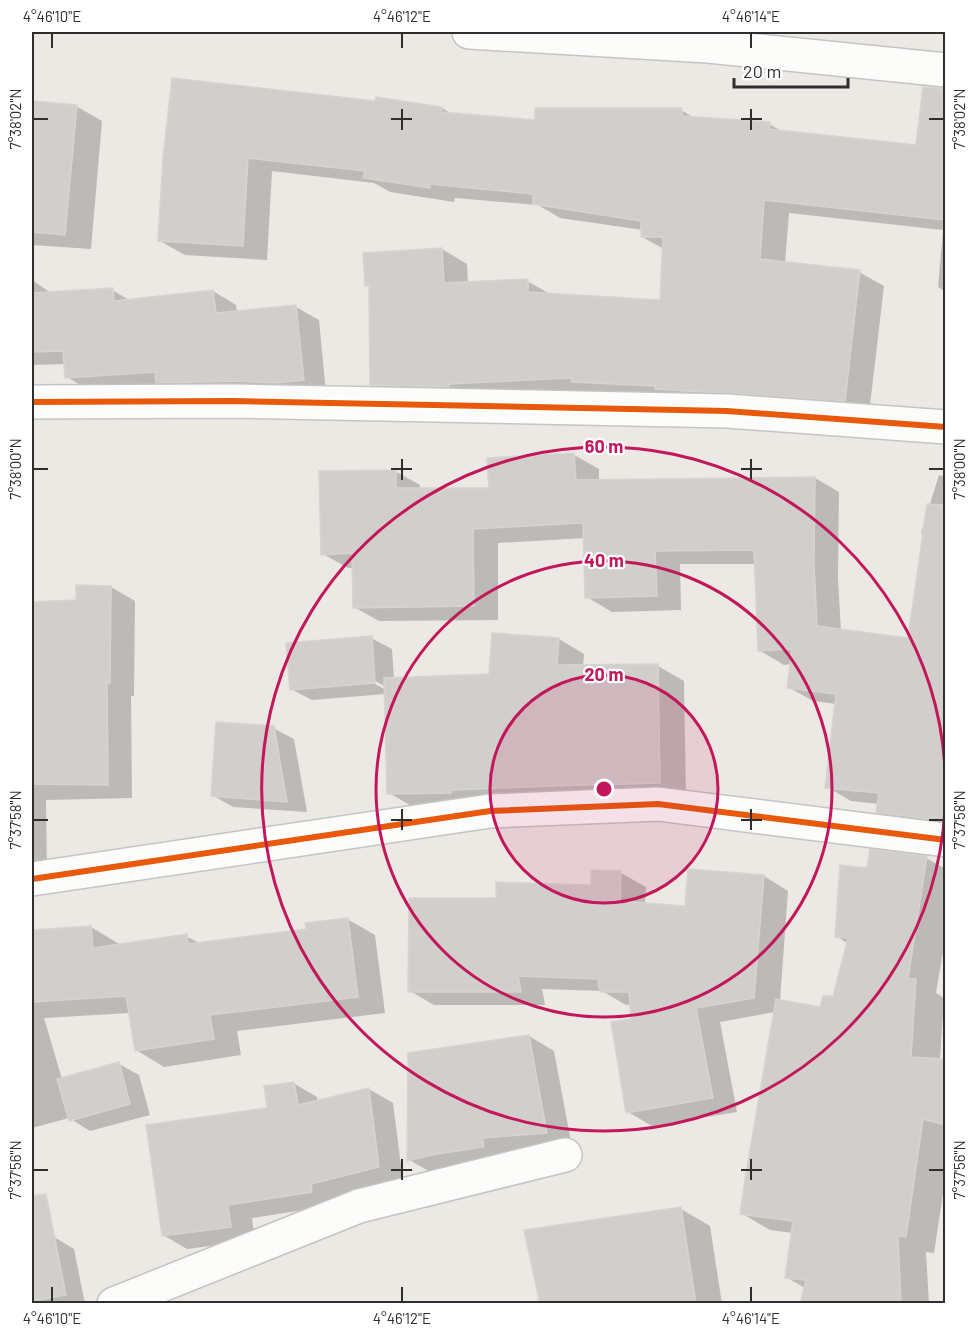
<svg xmlns="http://www.w3.org/2000/svg" width="977" height="1335" font-family="Barlow,sans-serif">
<style>
.shadow{fill:#0003;fill-rule:evenodd}
.building{fill:#d1cecb;stroke:#d7d4d0;stroke-width:1.5}
.lines{fill:none;stroke-linecap:round;stroke-linejoin:round}
.minor-casing{stroke:#c5c4c5;stroke-width:36}
.minor{stroke:#fcfcfb;stroke-width:33}
.cycleway-casing{stroke:#fff;stroke-width:10}
.cycleway{stroke:#e8590c;stroke-width:6}
.ticks{fill:none;stroke:#2e2e2e;stroke-width:2}
.ring{fill:none;stroke:#c2185b;stroke-width:3}
.centre{fill:#c2185b;stroke:#fff;stroke-width:3}
.ring-label{font-size:18px;text-anchor:middle;font-weight:bold;fill:#c2185b;stroke:#fff;stroke-width:4.5;stroke-linejoin:round;paint-order:stroke}
.neatline{fill:none;stroke:#2e2e2e;stroke-width:2}
.ticks-label{font-size:15px;text-anchor:middle;fill:#2e2e2e}
</style>
<rect width="100%" height="100%" fill="#ece8e4"/>
<g class="shadow">
<path d="M930,32H946V35Z"/>
<path d="M32,102L76,106L102,121L91,249L32,245Z"/>
<path d="M377,103L442,108L452,114L536,122L681,110L696,119L769,124L783,132L917,147L921,117L946,120V292L938,287L943,230L789,213L785,263L859,272L884,286L869,414L397,398L372,384L371,287L366,285L442,249L467,264L468,284L527,281L552,295L661,301L664,249L642,237L643,230L560,218L538,205L455,198L454,202L390,192L374,183L272,171L267,260L185,255L160,241L165,158Z"/>
<path d="M32,280L51,293L112,290L131,301L213,291L236,305L237,313L296,307L319,320L326,393L90,391L67,377L66,364L32,365Z"/>
<path d="M574,455L599,469V481L815,478L839,492L838,578L841,631L909,639L924,534L921,533L939,475L946,477V831L902,826L877,812L879,804L851,801L827,787L836,704L813,701L788,687L791,664L784,665L759,650L756,564H680L681,610L612,612L587,597L585,538L498,543V620L379,621L354,607L353,568H348L323,554L395,471L420,485V489H490Z"/>
<path d="M111,587L135,601L134,696H131L132,798L46,800L47,873H32V603L77,601Z"/>
<path d="M371,638L392,649L394,679L491,676L559,639L584,654L583,667L658,666L684,681L686,798L415,808L389,793L386,694L312,700L291,689ZM370,678L386,687V690L368,680Z"/>
<path d="M273,728L294,739L307,812L233,807L212,795Z"/>
<path d="M926,858L946,869V934L936,993L944,998L940,1060H946V1174L934,1253L926,1252L929,1304H802L805,1288L786,1277L793,1233L770,1230L741,1213L775,1012L720,1022L737,1112L652,1126L628,1112L633,1021L631,1005H626L602,991L542,989L545,1005H434L410,991L497,900L592,886L621,873L646,887L645,904L686,907L764,876L788,891L780,1001L821,1009L834,997L849,944L836,936L868,869Z"/>
<path d="M347,919L375,935L385,1013L237,1031L241,1055L164,1067L136,1050L130,1013L44,1018L62,1079L119,1064L139,1075L150,1115L90,1131L69,1118L32,1128V931L91,927L119,944V946L186,936L201,944L308,930Z"/>
<path d="M529,1036L554,1051L572,1147L507,1152L508,1161L434,1174L409,1160Z"/>
<path d="M293,1083L317,1097L318,1102L369,1089L393,1103L403,1181L334,1198L335,1205L252,1218L255,1240L187,1249L163,1235L269,1109Z"/>
<path d="M681,1209L710,1226L722,1304H541Z"/>
<path d="M54,1237L74,1249L85,1304H32V1241Z"/>
</g>
<g class="building">
<path d="M172,78L375,101L376,97L442,107L441,112L535,120V108H682V116L770,122L769,129L916,145L923,87L945,89V220L764,200L760,259L860,270L845,401L655,389V386L572,382V378L449,384V387L370,385L369,285L365,286L363,253L442,248L444,283L528,279V292L660,300L663,237H641V221L533,204V194L430,184V188L363,178L365,171L248,158L243,246L158,241L163,158Z"/>
<path d="M32,101L77,105L65,235L32,232Z"/>
<path d="M113,288L114,301L213,290L216,313L296,305L304,380L275,383L237,381L156,383L155,372L65,378L63,351L32,352V293Z"/>
<path d="M574,453L576,480L815,477L814,563L817,626L908,638L927,504L945,505V819L934,817V820L876,812L879,793L825,788L836,694L787,688L792,649L758,651L754,550L655,551L657,596L585,598L583,523L473,529L474,606L353,608L352,553L321,555L319,471L396,470V488H489L487,458Z"/>
<path d="M76,585L111,586L110,683H107L108,785L32,784V602L76,600Z"/>
<path d="M492,633L559,638L557,665L658,664L660,783L551,786L451,790V793L387,794L384,678L489,674Z"/>
<path d="M372,636L375,683L290,690L286,643Z"/>
<path d="M216,722L274,726L287,802L211,796Z"/>
<path d="M870,849L927,856L908,979H916L911,1057L945,1059V1125L923,1119L906,1237L898,1236L901,1304H800L806,1280L785,1278L793,1221L740,1214L745,1179L776,999L820,1007L823,996H833L848,938L835,937L840,865L867,868Z"/>
<path d="M688,869L764,875L754,998L696,1008L713,1098L626,1113L611,1022L631,1019L629,992H600L598,979L518,976L521,992H408L409,898H496V882L591,885V870L621,871L620,901L685,906Z"/>
<path d="M348,918L358,997L210,1015L214,1039L135,1051L126,996L32,1002V930L91,926L93,948L187,934L188,944L306,929L305,923Z"/>
<path d="M529,1035L547,1133L482,1138L484,1147L431,1155L407,1161L408,1053Z"/>
<path d="M119,1062L130,1104L69,1121L57,1079Z"/>
<path d="M294,1082L298,1105L369,1088L379,1167L311,1184L312,1192L228,1205L231,1227L162,1236L146,1125L267,1108L264,1086Z"/>
<path d="M46,1194L66,1295L32,1301V1196Z"/>
<path d="M681,1207L696,1304H540L524,1230Z"/>
</g>
<g class="lines">
<g class="minor-casing">
<g id="minor">
<path d="M469,32L708,46L946,70"/>
<path d="M32,402L233,401L727,411L946,427"/>
<path d="M32,879L490,811L658,804L946,840"/>
<path d="M114,1304L359,1206L565,1155"/>
</g>
</g>
<use href="#minor" class="minor"/>
<g class="cycleway-casing">
<g id="cycleway">
<path d="M32,402L233,401L727,411L946,427"/>
<path d="M32,879L490,811L658,804L946,840"/>
</g>
</g>
<use href="#cycleway" class="cycleway"/>
</g>
<path class="ticks" d="M52,33V48M402,33V48M751,33V48M402,109V130M751,109V130M33,119H48M391,119H412M741,119H762M929,119H944M402,459V480M751,459V480M33,469H48M391,469H412M741,469H762M929,469H944M402,809V830M751,809V830M33,820H48M391,820H412M741,820H762M929,820H944M402,1159V1180M751,1159V1180M33,1170H48M391,1170H412M741,1170H762M929,1170H944M52,1287V1302M402,1287V1302M751,1287V1302"/>
<circle cx="604" cy="789" r="114" fill="#c2185b" fill-opacity=".12"/>
<g class="ring">
<circle cx="604" cy="789" r="114"/>
<circle cx="604" cy="789" r="228"/>
<path d="M945 810A342 342 0 1 1 945 768"/>
</g>
<circle cx="604" cy="789" r="9" class="centre"/>
<g class="ring-label">
<text x="604" y="453">60 m</text>
<text x="604" y="567">40 m</text>
<text x="604" y="681">20 m</text>
</g>
<rect width="977" height="1335" fill="none" stroke="#ffffff" stroke-width="66"/>
<path d="M734 78v9h114v-9" fill="none" stroke="#2e2e2e" stroke-width="3"/>
<text x="743" y="78" font-size="18" fill="#2e2e2e" stroke="#ffffff" stroke-width="4.5" paint-order="stroke">20 m</text>
<rect x="33" y="33" width="911" height="1269" class="neatline"/>
<g class="ticks-label">
<text x="52" y="22">4°46'10"E</text>
<text x="402" y="22">4°46'12"E</text>
<text x="751" y="22">4°46'14"E</text>
<text transform="translate(16 119) rotate(-90)" y="5">7°38'02"N</text>
<text transform="translate(960 119) rotate(-90)" y="5">7°38'02"N</text>
<text transform="translate(16 469) rotate(-90)" y="5">7°38'00"N</text>
<text transform="translate(960 469) rotate(-90)" y="5">7°38'00"N</text>
<text transform="translate(16 820) rotate(-90)" y="5">7°37'58"N</text>
<text transform="translate(960 820) rotate(-90)" y="5">7°37'58"N</text>
<text transform="translate(16 1170) rotate(-90)" y="5">7°37'56"N</text>
<text transform="translate(960 1170) rotate(-90)" y="5">7°37'56"N</text>
<text x="52" y="1324">4°46'10"E</text>
<text x="402" y="1324">4°46'12"E</text>
<text x="751" y="1324">4°46'14"E</text>
</g>
</svg>
